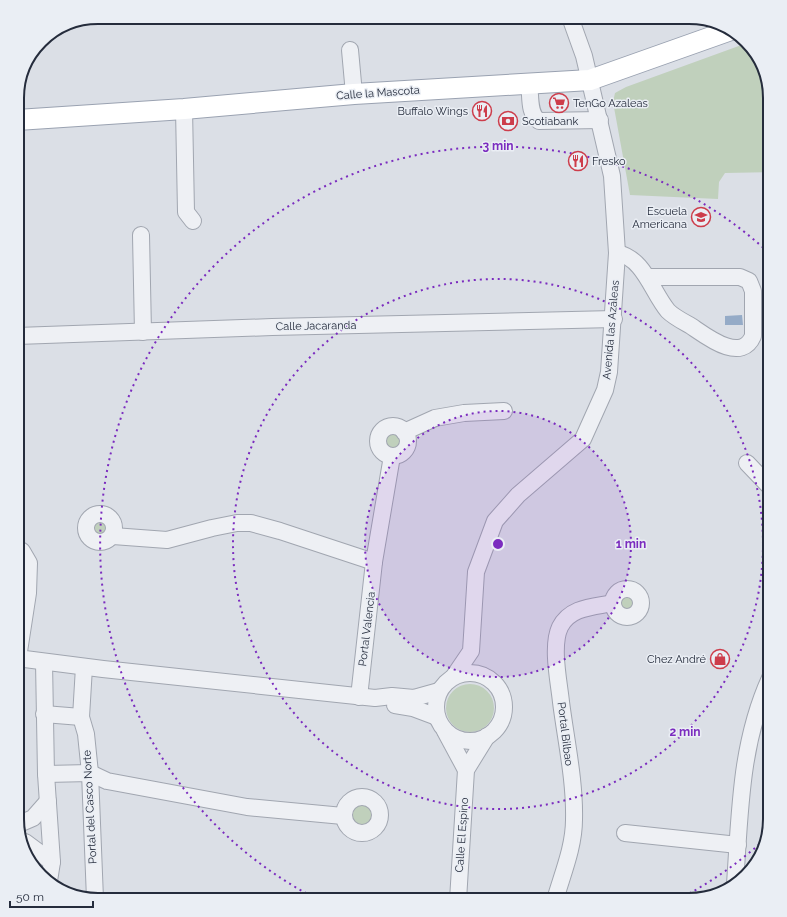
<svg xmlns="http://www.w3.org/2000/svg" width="787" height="917" font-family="Raleway,sans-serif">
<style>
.green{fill:#c0d0bc}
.water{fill:#95abc7}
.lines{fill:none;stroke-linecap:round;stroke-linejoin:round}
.minor-casing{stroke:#a1a6b0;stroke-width:18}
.major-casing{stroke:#9aa2b1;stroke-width:22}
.minor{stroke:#eef0f4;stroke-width:16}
.major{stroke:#fff;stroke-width:20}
.ring{fill:none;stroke:#7b2cbf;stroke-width:2;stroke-dasharray:2 4}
.labels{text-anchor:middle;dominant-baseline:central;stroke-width:3;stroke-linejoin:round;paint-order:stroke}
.street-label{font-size:11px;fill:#252c3c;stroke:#eaeef4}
.poi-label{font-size:11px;fill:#252c3c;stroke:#eaeef4;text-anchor:start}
.rim{fill:none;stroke:#252c3c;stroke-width:2}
.centre{fill:#7b2cbf;stroke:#eaeef4;stroke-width:2}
.ring-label{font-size:12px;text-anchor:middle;font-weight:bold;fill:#7b2cbf;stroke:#eaeef4;stroke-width:3;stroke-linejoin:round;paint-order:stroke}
</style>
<rect width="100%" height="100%" fill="#dbdfe6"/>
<g class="green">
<path d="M747,43L753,49L770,98V172L725,173L719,182L718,199L630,195L613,102L615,93L626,87Z"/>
<circle cx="392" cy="440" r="8"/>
<circle cx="100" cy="528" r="8"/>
<circle cx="627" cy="602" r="9"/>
<circle cx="470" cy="708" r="24"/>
<circle cx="362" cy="815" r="13"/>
</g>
<path class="water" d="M742,315L743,325H725V316Z"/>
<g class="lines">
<g class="minor-casing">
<g id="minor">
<path d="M350,50L354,94"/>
<path d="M529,83C531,95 528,114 539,121L600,120"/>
<path d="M184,109L186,212L193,221"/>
<path d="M141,235L143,332"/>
<path d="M617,253C644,258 652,292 668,311C674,317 684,322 691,326C706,336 741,364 753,336V291L749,281L740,277H647"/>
<path d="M17,336L272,327L614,319"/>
<circle cx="393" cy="441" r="15"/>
<path d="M404,432L435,418L464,413L504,411"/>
<path d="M747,463L770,487"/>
<circle cx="100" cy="528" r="14"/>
<path d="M113,536L167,540L212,528L237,523H251L280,531L374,562"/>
<path d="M17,548L22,551L29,563L28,593L18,658"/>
<circle cx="627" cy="603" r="14"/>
<path d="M17,658L103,669L375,698L392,696L414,698L439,691"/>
<path d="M44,662L46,774L52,862L49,881"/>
<path d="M84,667L81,717L86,734L90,773L95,899"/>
<circle cx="470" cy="707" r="34"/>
<path d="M454,676L471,651L476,572L495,521L518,495L583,439L605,390L609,372L617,253L612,176L584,56L570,17"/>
<path d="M359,697L374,562L392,456"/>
<path d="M395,705L413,708L437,717"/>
<path d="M44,714L81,717"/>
<path d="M445,731L466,770"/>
<path d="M46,774L90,773L107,781L247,807L343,816"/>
<circle cx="362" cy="815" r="18"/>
<path d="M19,824L33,818L48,801"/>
<path d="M625,833L738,845"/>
<path d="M25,842L52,862"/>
<path d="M735,884C740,813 740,744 770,678"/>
<path d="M458,900L466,770L487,736"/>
<path d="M555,900C562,875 574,847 574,820C575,781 566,741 561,702C559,682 551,646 560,627C570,607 593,607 613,603"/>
</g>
</g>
<g class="major-casing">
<path id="major" d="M17,120L184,109L354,94L590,80L731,30"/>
</g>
<use href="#minor" class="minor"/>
<use href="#major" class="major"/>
</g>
<circle cx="498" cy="544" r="133" fill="#7b2cbf" fill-opacity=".12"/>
<g class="ring">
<circle cx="498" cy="544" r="133"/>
<circle cx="498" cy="544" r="265"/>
<path d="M764 840A398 398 0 0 1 679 899M317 899A398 398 0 1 1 769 253"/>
</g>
<defs>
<g id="supermarket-ring" transform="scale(1)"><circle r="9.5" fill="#eaeef4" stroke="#cd3d4b" stroke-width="1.5"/><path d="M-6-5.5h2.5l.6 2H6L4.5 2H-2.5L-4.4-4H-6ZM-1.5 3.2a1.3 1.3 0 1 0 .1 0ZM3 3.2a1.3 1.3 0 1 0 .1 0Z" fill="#cd3d4b"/></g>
<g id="restaurant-ring" transform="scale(1)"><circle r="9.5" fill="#eaeef4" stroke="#cd3d4b" stroke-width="1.5"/><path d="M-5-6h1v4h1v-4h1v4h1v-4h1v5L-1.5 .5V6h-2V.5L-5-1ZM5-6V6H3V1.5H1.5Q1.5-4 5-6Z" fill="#cd3d4b"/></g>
<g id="bank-ring" transform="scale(1)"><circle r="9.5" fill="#eaeef4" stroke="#cd3d4b" stroke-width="1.5"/><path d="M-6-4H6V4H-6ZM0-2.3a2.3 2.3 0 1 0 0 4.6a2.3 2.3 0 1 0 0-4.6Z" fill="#cd3d4b"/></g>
<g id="school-ring" transform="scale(1)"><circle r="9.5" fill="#eaeef4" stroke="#cd3d4b" stroke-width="1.5"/><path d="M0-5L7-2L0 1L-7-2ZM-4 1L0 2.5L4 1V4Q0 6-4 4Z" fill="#cd3d4b"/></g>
<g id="shop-ring" transform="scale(1)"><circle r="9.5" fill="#eaeef4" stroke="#cd3d4b" stroke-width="1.5"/><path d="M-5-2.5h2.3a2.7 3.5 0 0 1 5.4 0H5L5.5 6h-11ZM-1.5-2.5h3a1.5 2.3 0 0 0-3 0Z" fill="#cd3d4b"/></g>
</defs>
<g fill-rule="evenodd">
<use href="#supermarket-ring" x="559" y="103"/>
<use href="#restaurant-ring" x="482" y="111"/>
<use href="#bank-ring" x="508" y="121"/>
<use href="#restaurant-ring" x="578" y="161"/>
<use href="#school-ring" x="701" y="217"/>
<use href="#shop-ring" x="720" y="659"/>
</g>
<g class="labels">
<g class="street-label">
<text transform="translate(378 93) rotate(-4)">Calle la Mascota</text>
<text transform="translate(316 326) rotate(-1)">Calle Jacaranda</text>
<text transform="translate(611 330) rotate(-85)">Avenida las Azaleas</text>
<text transform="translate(367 629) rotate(-83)">Portal Valencia</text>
<text transform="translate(565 734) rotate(83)">Portal Bilbao</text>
<text transform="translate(90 807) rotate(-93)">Portal del Casco Norte</text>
<text transform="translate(462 835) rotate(-86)">Calle El Espino</text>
</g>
<g class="poi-label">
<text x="573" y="103">TenGo Azaleas</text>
<text x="468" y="111" text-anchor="end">Buffalo Wings</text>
<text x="522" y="121">Scotiabank</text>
<text x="592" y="161">Fresko</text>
<text x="687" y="211" text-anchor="end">Escuela<tspan x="687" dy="13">Americana</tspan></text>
<text x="706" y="659" text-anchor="end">Chez André</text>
</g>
</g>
<path d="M0 0H787V917H0ZM98 24H689A74 74 0 0 1 763 98V819A74 74 0 0 1 689 893H98A74 74 0 0 1 24 819V98A74 74 0 0 1 98 24Z" fill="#eaeef4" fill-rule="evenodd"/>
<path class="rim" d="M98 24H689A74 74 0 0 1 763 98V819A74 74 0 0 1 689 893H98A74 74 0 0 1 24 819V98A74 74 0 0 1 98 24Z"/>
<circle cx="498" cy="544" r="6" class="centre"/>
<g class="ring-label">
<text x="498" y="150">3 min</text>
<text x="631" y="548">1 min</text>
<text x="685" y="736">2 min</text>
</g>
<path d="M10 901v6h83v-6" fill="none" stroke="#252c3c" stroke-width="2"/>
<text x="16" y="901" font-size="12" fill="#252c3c" stroke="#eaeef4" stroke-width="3" paint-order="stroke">50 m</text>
</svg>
